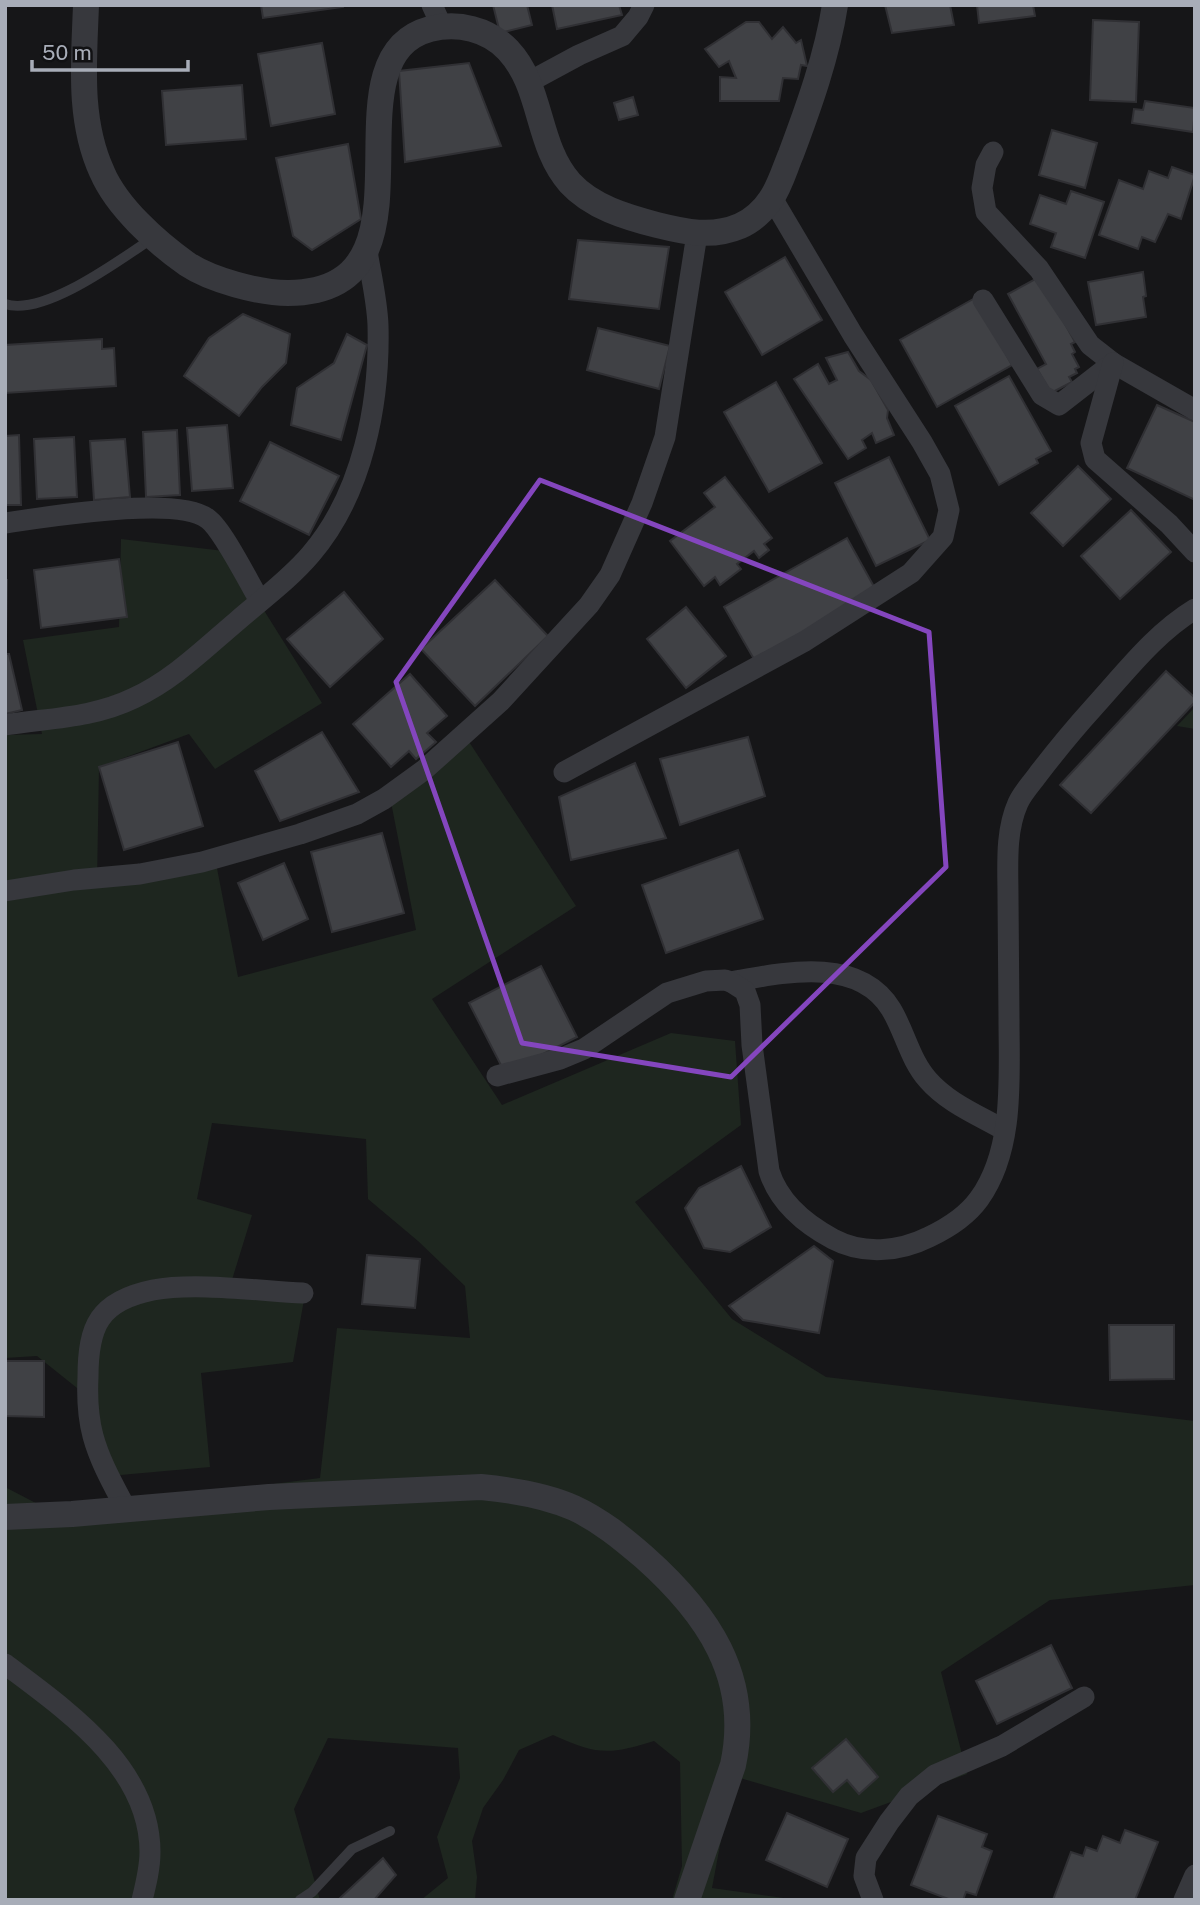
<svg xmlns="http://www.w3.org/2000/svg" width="1200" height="1905" font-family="'Public Sans',sans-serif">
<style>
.green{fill:#1e261f}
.building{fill:#404145;stroke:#303034;stroke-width:2}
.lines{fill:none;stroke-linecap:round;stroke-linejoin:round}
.service{stroke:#37383d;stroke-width:10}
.minor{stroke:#37383d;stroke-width:21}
.tertiary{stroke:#37383d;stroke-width:26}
.marked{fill:none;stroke:#8446be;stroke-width:5;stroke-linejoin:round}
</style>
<rect width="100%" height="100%" fill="#161618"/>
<g class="green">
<path d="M121,539L233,552L265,612L322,703L215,769L189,734L99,767L97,883L216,863L238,977L416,930L389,792L462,731L576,906L432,999L502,1105L671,1033L735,1041L741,1125L635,1202L732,1319L826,1377L1195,1421V1585L1050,1600L941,1672L967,1774L861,1813L733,1776L712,1888L798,1900H672L682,1866L680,1762L654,1741C609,1755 597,1755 553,1735L519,1750L503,1780L483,1808L472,1841L477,1877L475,1900H421L448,1878L437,1837L460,1778L458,1748L328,1738L294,1809L320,1900H5V1487L53,1512L320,1478L337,1328L470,1338L465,1286L418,1241L368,1199L366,1139L212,1123L197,1199L252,1215L231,1283L305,1294L293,1362L201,1373L210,1467L98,1477L92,1400L37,1356L5,1358V735L42,734L23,640L119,627Z"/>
<path d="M1195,707V729L1177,726Z"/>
</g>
<g class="building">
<path d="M261,5H343V7L263,18Z"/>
<path d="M493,5H527L532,25L500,33Z"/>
<path d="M552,5H619L622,15L557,29Z"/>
<path d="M885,5H950L954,25L892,33Z"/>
<path d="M977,5H1033L1035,16L979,23Z"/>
<path d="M1093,20L1139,22L1136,102L1090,100Z"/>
<path d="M746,22H759L772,39L783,27L796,43L801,40L807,66L801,65L798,79L783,78L779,101H720V77L736,78L729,61L719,67L705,49Z"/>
<path d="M322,43L335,114L271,126L258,54Z"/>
<path d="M469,63L501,146L405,162L399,71Z"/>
<path d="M242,85L246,139L166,145L162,91Z"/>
<path d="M633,97L638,115L619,120L614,103Z"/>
<path d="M1145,101L1195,108L1193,132L1132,123L1134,109L1143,110Z"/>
<path d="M1052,130L1097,143L1085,188L1039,175Z"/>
<path d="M348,144L361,219L312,250L293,236L276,158Z"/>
<path d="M1172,167L1195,175L1181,219L1168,214L1155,242L1142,237L1138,249L1099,235L1119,180L1143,189L1149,171L1168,178Z"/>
<path d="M1071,191L1104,202L1085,258L1051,247L1056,233L1030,224L1040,195L1066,204Z"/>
<path d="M578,240L669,247L659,309L569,299Z"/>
<path d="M785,257L822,320L762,355L725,292Z"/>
<path d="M1143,272L1146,296L1143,297L1146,317L1096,325L1088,282Z"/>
<path d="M1039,277L1075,342L1071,344L1075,352L1072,354L1079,367L1075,369L1077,373L1069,377L1072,382L1051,393L1037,369L1046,364L1008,294Z"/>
<path d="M975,298L1012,365L937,407L900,340Z"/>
<path d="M243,314L290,334L286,363L262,387L239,416L184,376L209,338Z"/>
<path d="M598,328L670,346L659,389L587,370Z"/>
<path d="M347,334L367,345L341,440L291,425L297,388L334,363Z"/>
<path d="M102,339V349L114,348L116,386L5,393V345Z"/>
<path d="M848,352L859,371L871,380L888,410L887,418L894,435L876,443L872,433L862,440L866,448L848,459L794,379L818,364L829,384L837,380L826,358Z"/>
<path d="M1009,376L1051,451L1036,459L1038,463L999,485L955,406Z"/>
<path d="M776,382L822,463L769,492L724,412Z"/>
<path d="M1157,405L1195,422V500L1127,468Z"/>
<path d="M227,425L233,488L192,491L187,428Z"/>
<path d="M177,430L180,495L146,497L143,432Z"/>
<path d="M19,435L21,505H5V436Z"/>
<path d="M74,437L77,497L37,499L34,439Z"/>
<path d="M125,439L130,497L94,500L90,441Z"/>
<path d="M270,442L339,476L309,535L240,501Z"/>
<path d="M889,457L930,540L876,566L835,483Z"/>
<path d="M1078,466L1111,499L1063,546L1031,513Z"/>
<path d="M725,477L772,538L764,544L769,550L759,558L754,551L737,564L741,569L720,585L715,577L704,586L670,541L715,507L704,493Z"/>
<path d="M1131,510L1171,552L1120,599L1081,556Z"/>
<path d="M847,538L877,592L755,661L724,607Z"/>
<path d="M119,559L127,617L41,628L34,570Z"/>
<path d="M5,580H7L6,638H5Z"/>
<path d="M495,580L548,636L475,706L421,649Z"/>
<path d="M344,592L383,639L330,687L287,639Z"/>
<path d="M686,607L726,656L686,688L647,639Z"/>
<path d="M5,654H9L22,710L5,714Z"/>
<path d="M1166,671L1195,698V702L1091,813L1060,785Z"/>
<path d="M410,674L447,716L427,733L436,742L416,759L409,751L391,767L353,724Z"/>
<path d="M322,732L359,792L280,821L255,771Z"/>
<path d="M748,737L765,796L680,825L660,759Z"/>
<path d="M178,742L203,826L124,850L99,767Z"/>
<path d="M635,763L666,838L571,860L559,797Z"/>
<path d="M382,833L404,913L332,932L311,852Z"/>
<path d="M738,850L763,919L666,953L642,885Z"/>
<path d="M284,863L308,919L263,940L238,883Z"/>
<path d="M541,966L577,1037L505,1073L469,1003Z"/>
<path d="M741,1166L771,1227L730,1252L704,1248L685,1208L699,1188Z"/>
<path d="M814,1246L833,1261L819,1333L743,1320L729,1306Z"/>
<path d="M367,1255L420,1259L415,1308L362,1304Z"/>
<path d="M1109,1325H1174V1379L1110,1380Z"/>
<path d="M5,1361H44V1417L5,1416Z"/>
<path d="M1051,1645L1072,1688L997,1724L976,1681Z"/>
<path d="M846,1739L878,1777L859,1794L847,1780L833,1792L812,1768Z"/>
<path d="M787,1813L848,1839L827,1887L766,1860Z"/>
<path d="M938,1816L987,1834L982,1847L992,1851L976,1895L966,1892L963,1900H951L911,1885Z"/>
<path d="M1125,1830L1158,1842L1135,1900H1053L1071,1852L1083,1856L1086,1847L1097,1851L1103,1836L1120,1843Z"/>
<path d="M383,1858L396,1875L374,1900H338Z"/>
</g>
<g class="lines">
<g class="service">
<path d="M5,304C44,317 121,259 154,237"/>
<path d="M300,1900L312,1892L352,1849L390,1831"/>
</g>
<g class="minor">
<path d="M432,5L442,27"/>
<path d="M529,82L579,55L622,36L638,17L644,5"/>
<path d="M993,152L986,165L982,188L986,212L1039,269L1090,345L1113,363L1195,410"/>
<path d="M983,300L1042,395L1059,405L1113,363"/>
<path d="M1113,363L1091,443L1095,459L1169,524L1195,552"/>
<path d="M5,523C45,517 178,495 208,519C223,530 249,583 260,601"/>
<path d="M5,725C49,718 93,718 134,698C173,680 204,649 236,622C261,600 289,580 311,554C363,493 380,403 378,325C377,300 371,276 367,251"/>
<path d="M564,772L805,641L911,573L943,537L949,510L940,474L922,442L853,335L772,198"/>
<path d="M5,891L74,880L140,874L202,862L300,834L357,814L384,799L424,770L501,701L589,605L610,575L642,503L665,437L697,234"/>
<path d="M731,982C782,973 858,955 891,1009C905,1032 910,1060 928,1080C948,1103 978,1115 1004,1130"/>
<path d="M497,1076L560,1059L584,1049L667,993L706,981L725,980L731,982L745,991L750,1005L752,1045L769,1171C779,1203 805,1224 833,1239C863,1255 899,1252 929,1237C948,1228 966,1217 979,1199C1015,1149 1009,1077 1009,1019C1009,979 1008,938 1008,897C1008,866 1005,832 1018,803C1023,792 1032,783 1039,773C1056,751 1074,729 1093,708C1125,673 1154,634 1195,609"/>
<path d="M126,1509C114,1486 100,1462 93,1436C88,1417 87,1397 88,1377C88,1326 99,1301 153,1290C195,1282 260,1291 303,1293"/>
<path d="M5,1664C66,1710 150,1767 150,1852C150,1868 146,1884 142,1900"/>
<path d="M873,1900L864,1876L866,1858L889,1822L909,1796L935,1775L1002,1746L1084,1697"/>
<path d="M1184,1900L1195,1875"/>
</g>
<g class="tertiary">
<path d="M86,5C84,61 78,120 102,172C117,207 156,242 187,264C211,280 259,293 288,293C451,292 318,59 430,29C458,22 488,29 508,50C543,87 536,145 570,183C592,207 626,217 657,225C685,232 712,238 740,226C752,221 764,210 771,199C780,186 785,168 791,154C809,106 827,56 835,5"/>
<path d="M5,1517L72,1514L269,1497L481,1487C512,1490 545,1495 574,1508C600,1520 622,1538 644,1557C707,1613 752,1677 733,1765L687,1900"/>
</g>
</g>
<path class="marked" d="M540,480L929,632L946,867L731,1077L522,1043L396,682Z"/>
<rect width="1200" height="1905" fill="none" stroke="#a8adb8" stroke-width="14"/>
<path d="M32 60v10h156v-10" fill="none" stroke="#a8adb8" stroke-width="3.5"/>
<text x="42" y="60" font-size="21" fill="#a8adb8" stroke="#111113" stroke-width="5" paint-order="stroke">50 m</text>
</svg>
